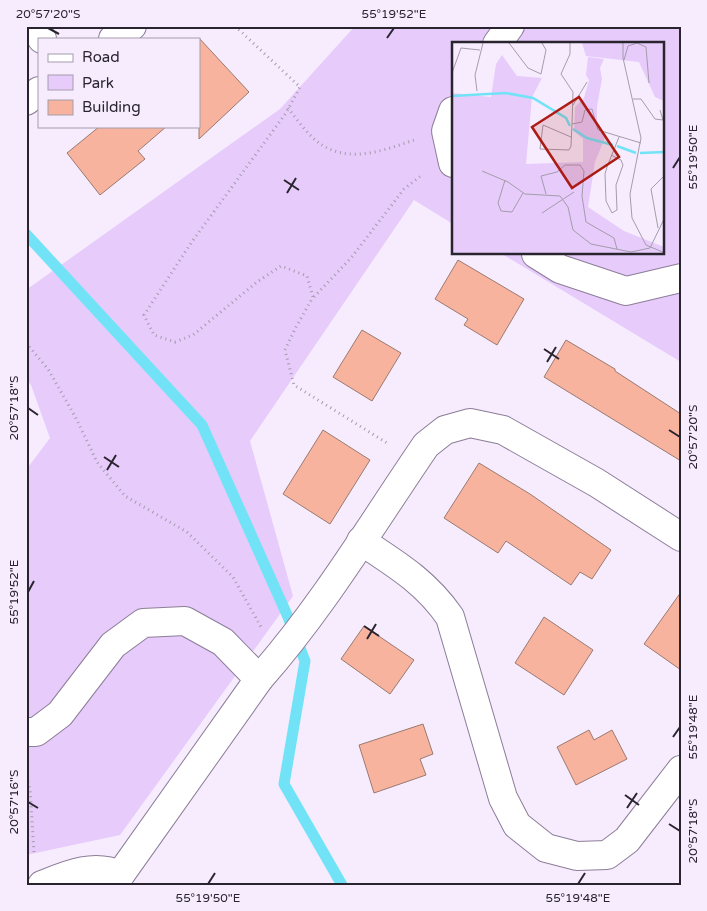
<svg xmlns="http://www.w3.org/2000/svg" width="707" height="911" font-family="'Varela Round',sans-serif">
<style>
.green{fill:#e6cbfb}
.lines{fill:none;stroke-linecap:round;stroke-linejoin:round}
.stream{stroke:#72e3f7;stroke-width:11}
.building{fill:#f8b39f;stroke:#9b7a70}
.minor-casing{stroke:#8c7d98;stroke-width:30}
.path{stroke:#a59cab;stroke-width:3;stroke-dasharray:1 4;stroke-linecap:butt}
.minor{stroke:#fff;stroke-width:28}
.ticks{fill:none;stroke:#2a242f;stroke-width:2}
.inset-river{fill:none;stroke:#72e3f7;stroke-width:2.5}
.inset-road{fill:none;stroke:#a49cab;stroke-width:1}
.view{fill:#ac1b14;fill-opacity:0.15;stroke:#ac1b14;stroke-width:2.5}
.inset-edge{fill:none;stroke:#2a242f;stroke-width:2.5}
.neatline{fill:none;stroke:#2a242f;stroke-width:2}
.ticks-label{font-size:12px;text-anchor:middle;fill:#2a242f}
</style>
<rect width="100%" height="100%" fill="#f6ecfe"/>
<path class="green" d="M355,26H681V362L502,254H663V44H453V224L414,200L250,441L293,596L120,835L26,855V470L50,438L31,385L26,379V290L280,109Z"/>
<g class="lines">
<path class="stream" d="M26,234L202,425L288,617L305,661L284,784L342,885"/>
</g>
<g class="building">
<path d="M199,38L249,92L199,139Z"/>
<path d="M100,126H167L138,151L145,159L100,195L67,153Z"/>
<path d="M458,260L524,299L497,345L464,325L468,319L435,299Z"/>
<path d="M362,330L401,353L372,401L333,377Z"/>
<path d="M566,340L615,369V371L681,414V461L544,377Z"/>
<path d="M323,430L370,460L330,524L283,494Z"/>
<path d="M479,463L530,494L611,550L592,579L580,572L571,585L506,541L498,553L444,518Z"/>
<path d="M681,592V670L644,644Z"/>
<path d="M544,617L593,650L564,695L515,663Z"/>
<path d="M364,626L414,660L390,694L341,659Z"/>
<path d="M423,724L433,754L420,759L426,775L374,793L359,745Z"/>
<path d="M589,730L594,740L612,730L627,759L576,785L557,747Z"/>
</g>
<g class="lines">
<g class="minor-casing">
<g id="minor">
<path d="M33,26L42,39"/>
<path d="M113,39L132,26"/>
<path d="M497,44L510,26"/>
<path d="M26,101L39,91"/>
<path d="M453,111L446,131L453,163"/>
<path d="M536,254L560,269L626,291L681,278"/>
<path d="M361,541C396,564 426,582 450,617L503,798L517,825L546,848L577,856L607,855L627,840L681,770"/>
<path d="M259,679C322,608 372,524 426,445L445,430L470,423L503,430L597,483L681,537"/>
<path d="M26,732H36L60,714L113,645L143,623L185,621L223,642L259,679L113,885"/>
<path d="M42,885C67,875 93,863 120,875"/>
</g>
</g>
<g class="path">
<path d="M235,26L300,87L286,113L191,243L144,315L154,335L175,342L193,335L257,282L281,266L307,276L313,297L296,327L285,350L294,385L387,443"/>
<path d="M288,108C295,117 302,127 310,135C341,167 379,152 414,140"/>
<path d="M314,297L351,258L404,189L422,175"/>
<path d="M26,343L48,369L77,420L97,462L125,496L187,532L233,577L261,627"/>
<path d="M26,777L30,788L34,853"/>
</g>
<use href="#minor" class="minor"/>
</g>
<path class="ticks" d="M48,28L59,34M387,38L394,28M673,168L680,157M284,180L299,190M287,193L296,178M544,349L559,359M547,362L556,347M28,408L38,415M669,430L680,437M104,457L119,467M107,470L116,455M28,592L34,581M364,626L379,636M367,639L376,624M673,737L680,727M625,795L639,805M28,802L38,808M627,808L637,793M669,824L680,831M208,884L215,873M578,884L585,873"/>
<g transform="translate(452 42)">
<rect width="212" height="212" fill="#f6ecfe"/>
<path d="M130,1H212V59L203,55L187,20L134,14ZM50,13L65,34L90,36L80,55L74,122L131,120V97L122,89L123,65L132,56L137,38L134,33L136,15L152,17L148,26L150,37L145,64V88L154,93L143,120L136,165L172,189L212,205V212H0V51L39,55L44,22Z" fill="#e6cbfb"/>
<path class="inset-river" d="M0,54L54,51L81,56L114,76L118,84M121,87L135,96L161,103M165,104L184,111M188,111L213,110"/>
<path class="inset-road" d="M57,1L76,26L89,32L94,8L90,1M118,1V12L109,32L121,50L120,82L130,80L133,68L140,67L146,88L189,101M171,1V16L189,96L178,152L180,176L194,203L213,211M185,1L194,5L197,41M172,18L176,4L185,1M0,31L9,6L28,8M25,49L23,33L31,1M181,57H189L203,77L211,78L208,68M121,63L135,40M119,95L91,83L88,107L117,108L119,104L120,82M159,113L169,118L171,123L164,143L165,168L160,171L154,159L153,132L155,125L167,95M30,129L56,140L73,152L108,154L116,165L121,188L139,202L179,210L198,206L213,175M53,138L46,161L49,169L60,170L71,151M94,152L89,134L105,130L113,123H128L132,129L130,154L134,180L162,196L165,207M90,171L122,150M206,186L199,147L213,133"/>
<path class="view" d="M127,55L167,115L120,146L80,85Z"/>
<rect width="212" height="212" class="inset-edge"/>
</g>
<rect width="707" height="911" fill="none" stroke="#f6ecfe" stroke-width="55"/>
<rect x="38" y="38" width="162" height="90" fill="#f6ecfe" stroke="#a49cab"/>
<rect x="48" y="54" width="25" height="8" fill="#ffffff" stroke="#a49cab"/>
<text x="82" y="62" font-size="15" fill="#2a242f">Road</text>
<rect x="48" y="75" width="25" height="15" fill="#e6cbfb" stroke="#a49cab"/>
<text x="82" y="88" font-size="15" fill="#2a242f">Park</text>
<rect x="48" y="100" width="25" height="15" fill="#f8b39f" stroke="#a49cab"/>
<text x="82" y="112" font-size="15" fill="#2a242f">Building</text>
<rect x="28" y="28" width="652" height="856" class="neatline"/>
<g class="ticks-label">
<text x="48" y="18">20°57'20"S</text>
<text x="394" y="18">55°19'52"E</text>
<text transform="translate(693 157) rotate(-90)" y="4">55°19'50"E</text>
<text transform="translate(14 408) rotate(-90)" y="4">20°57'18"S</text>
<text transform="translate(693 437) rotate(-90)" y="4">20°57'20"S</text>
<text transform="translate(14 592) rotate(-90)" y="4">55°19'52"E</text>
<text transform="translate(693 727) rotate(-90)" y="4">55°19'48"E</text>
<text transform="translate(14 802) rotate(-90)" y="4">20°57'16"S</text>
<text transform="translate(693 831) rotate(-90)" y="4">20°57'18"S</text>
<text x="208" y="902">55°19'50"E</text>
<text x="578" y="902">55°19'48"E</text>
</g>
</svg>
